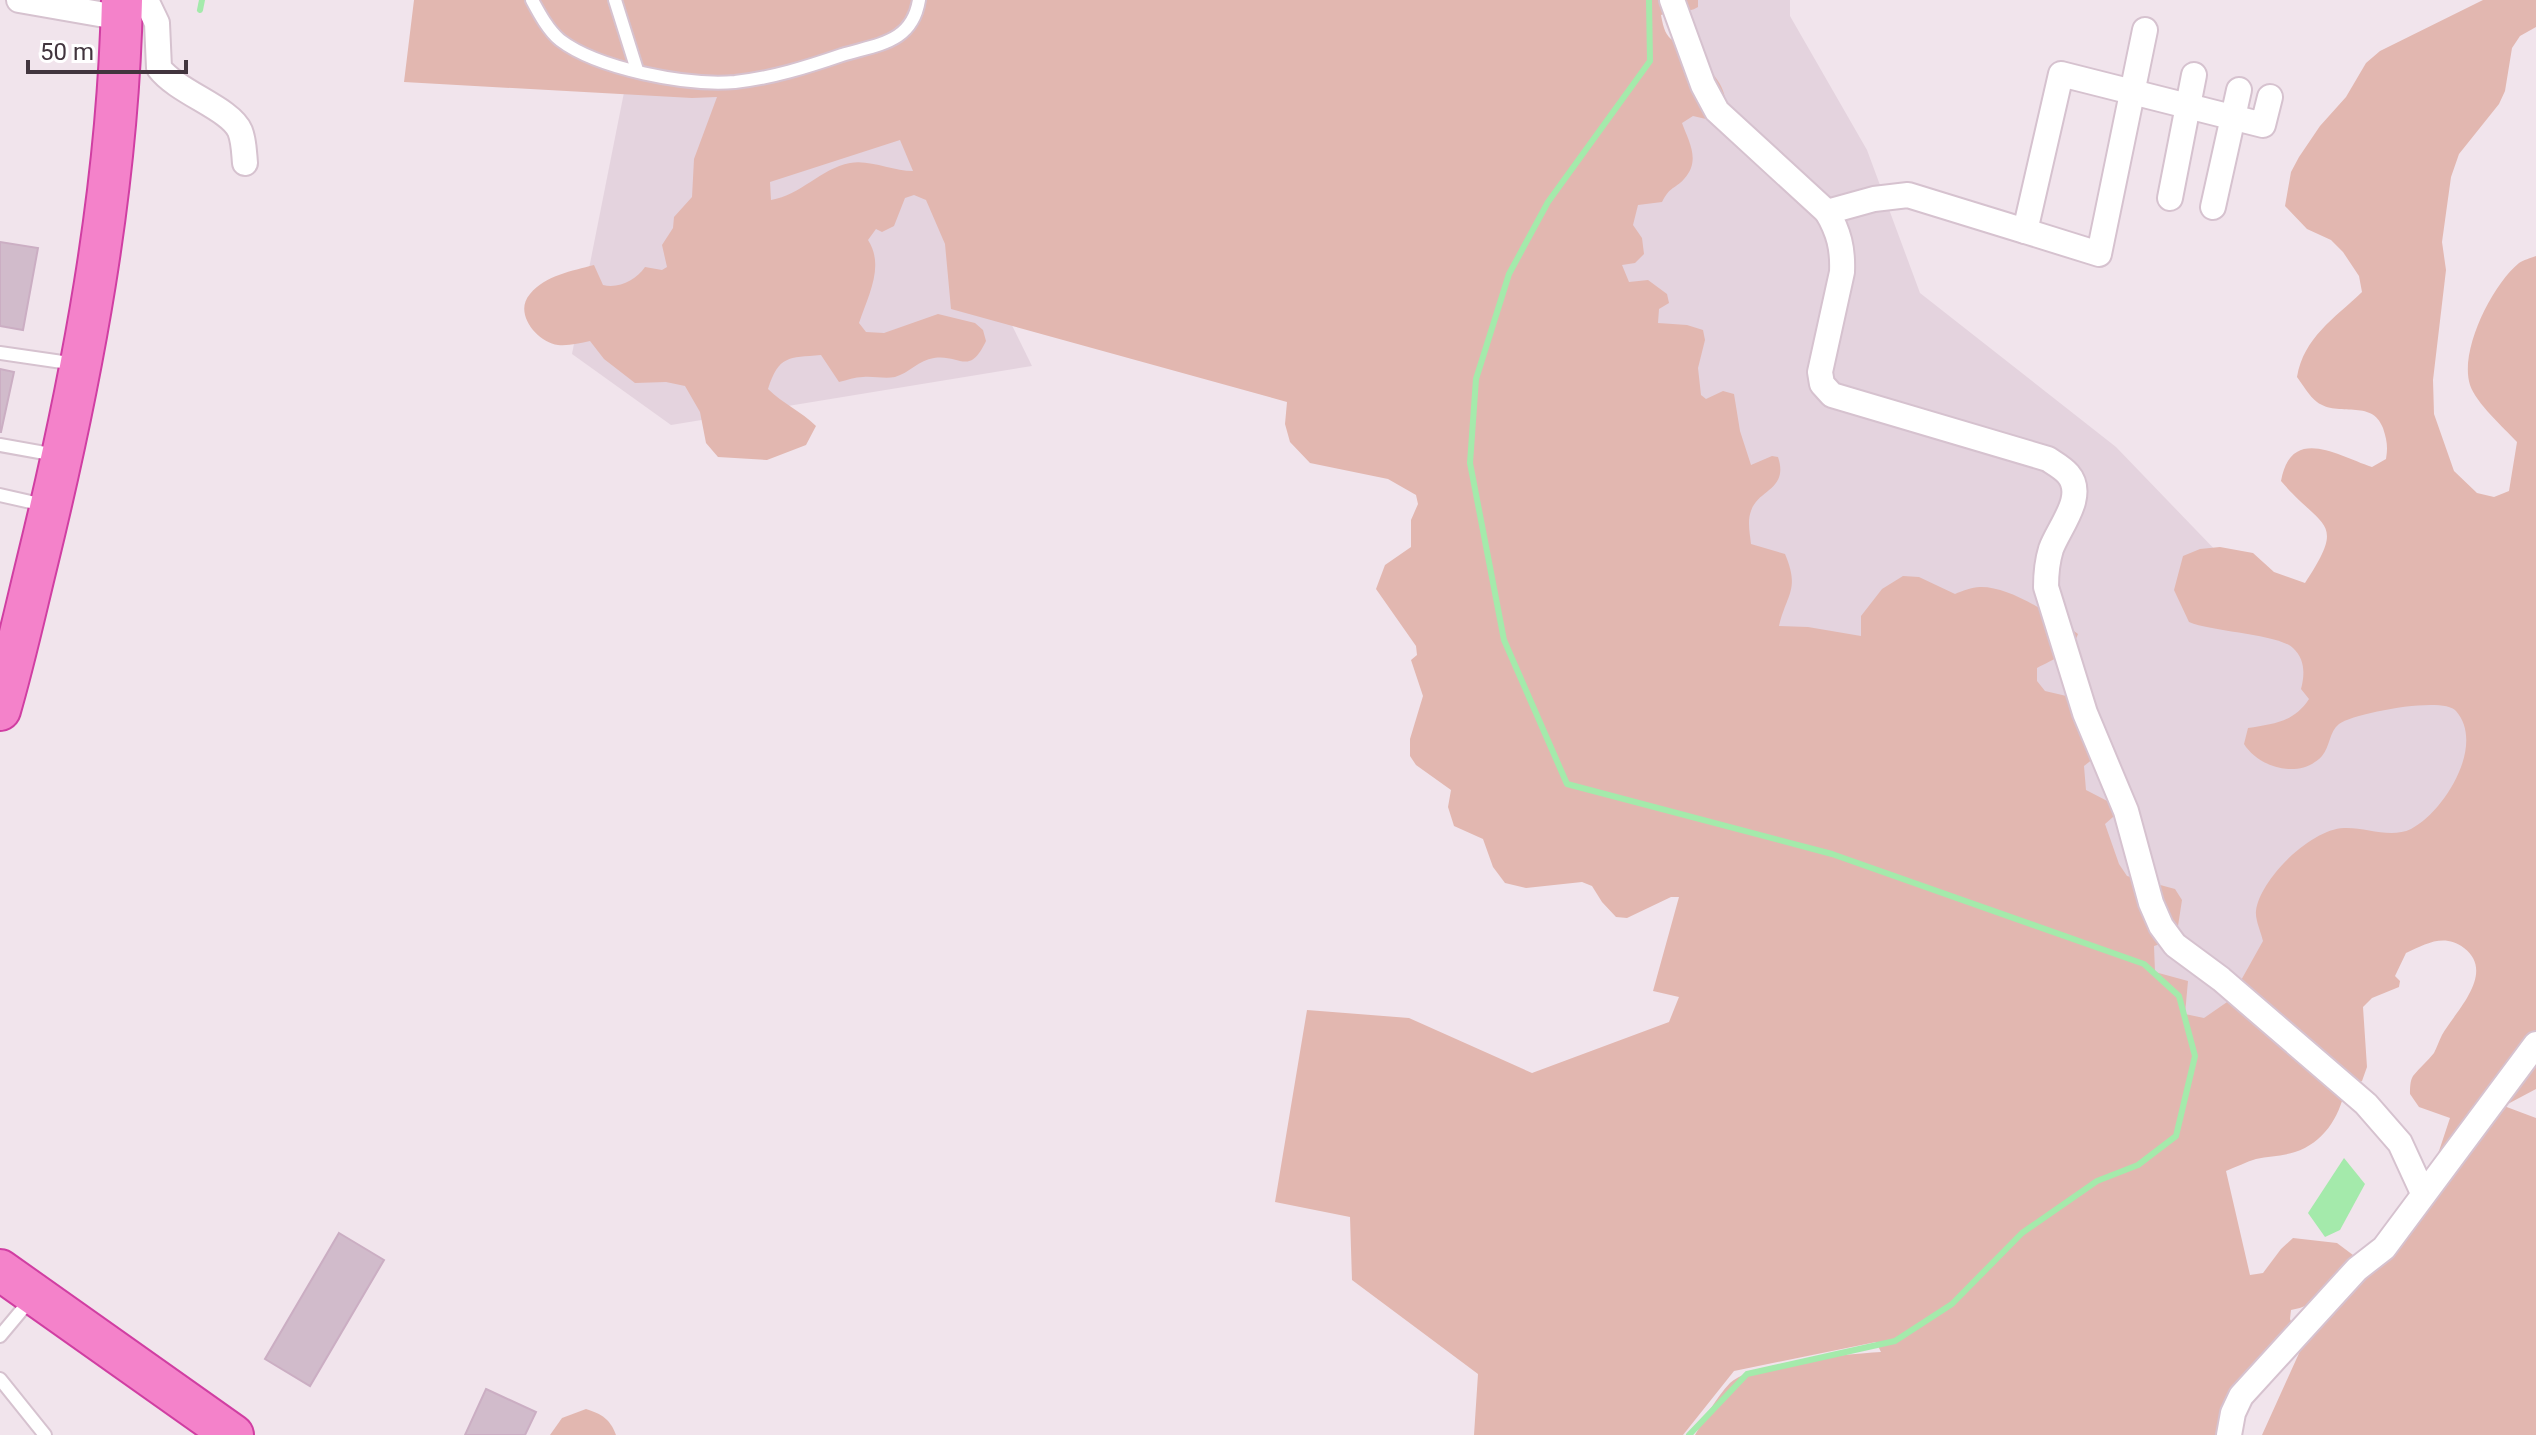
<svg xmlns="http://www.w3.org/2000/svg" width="2536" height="1435" font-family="Roboto,sans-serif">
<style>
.residential{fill:#e4d3de}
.green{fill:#e2b7b0;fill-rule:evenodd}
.water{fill:#a4eaab}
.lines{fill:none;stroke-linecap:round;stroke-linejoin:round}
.stream{stroke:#a4eaab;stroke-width:6}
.building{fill:#d1bbcb;stroke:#cbaec3;stroke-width:2}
.service-casing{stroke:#d6c2cf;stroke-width:16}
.minor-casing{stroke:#d6c2cf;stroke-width:28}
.trunk-casing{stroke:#d03ea2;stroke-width:44}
.service{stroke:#fff;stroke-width:12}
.minor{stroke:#fff;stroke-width:24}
.trunk{stroke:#f482ca;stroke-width:40}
</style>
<rect width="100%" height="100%" fill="#f1e4ec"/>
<g class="residential">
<path d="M1674,0H1790V16L1867,150L1920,293L2116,447L2300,638L2438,670L2498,765L2242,1009L2167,1030L1788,653L1616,287L1617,218L1667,142Z"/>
<path d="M859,14L1032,366L671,425L572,354L638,22Z"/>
</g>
<g class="green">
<path d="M414,0H1698V7C1687,14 1674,10 1661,15C1666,44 1673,41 1699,48L1698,57C1715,76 1736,95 1719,122L1693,116L1682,123C1689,142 1701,161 1684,179C1674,190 1671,185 1662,202L1638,205L1633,225L1642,238L1644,254L1635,263L1622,265L1629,282L1648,280L1667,294L1669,303L1659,309L1658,323L1687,325L1703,330L1705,340L1698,368L1701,395L1706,399L1723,391L1734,394L1740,431L1751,465L1772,456L1778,457C1789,490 1758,489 1751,511C1747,521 1750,534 1751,544L1785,554C1800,590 1787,593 1779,626L1808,627L1861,636V616L1882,589L1903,576L1919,577L1955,594C1962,591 1972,587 1980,587C2010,586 2054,616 2078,634C2071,653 2054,659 2037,668V681L2045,691L2075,698L2084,724L2110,739L2104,750L2084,766L2086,790L2115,805L2113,817L2105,824L2119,864L2127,876L2175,889L2182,900L2176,939L2154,946L2155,972L2188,981L2185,1014L2204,1018L2230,1000L2263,941C2261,932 2255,920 2256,911C2260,879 2311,829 2344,828C2366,827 2390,839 2411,829C2444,812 2486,745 2456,711C2443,696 2355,713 2339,724C2329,732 2330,747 2322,756C2300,780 2259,768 2244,744L2248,728C2274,724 2294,722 2309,699L2301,689C2305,674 2305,659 2293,648C2278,634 2213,632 2189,622L2174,590L2183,556L2200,549L2220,547L2253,553L2274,572L2305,583C2347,519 2323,530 2281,481C2291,425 2337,455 2372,467L2386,459C2388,447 2387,440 2383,428C2372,398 2338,418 2317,402C2309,396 2303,385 2297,377C2304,337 2334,319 2362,292L2359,276L2343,252L2331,240L2307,229L2285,206L2291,172L2299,157L2320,126L2346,97L2366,63L2380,51L2483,0H2536V27L2520,36L2512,48L2505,91L2499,104L2459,154L2451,177L2442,242L2446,270L2433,380L2434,414L2454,471L2477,493L2494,497L2509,491L2517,442C2504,428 2476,403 2470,385C2459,351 2492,285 2519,263C2523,260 2531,258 2536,256V1089L2504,1106L2536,1118V1435H2262L2305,1340L2382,1263L2389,1260L2439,1151L2450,1118L2419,1107L2410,1094C2410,1088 2410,1081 2413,1076C2419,1068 2428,1061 2434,1053C2437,1047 2439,1041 2442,1035C2454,1013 2497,973 2464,948C2444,933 2426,944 2406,953L2395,976L2400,981L2399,987L2372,998L2363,1007L2367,1067L2362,1081L2345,1090C2339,1118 2323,1143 2295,1152C2283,1156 2269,1156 2256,1159C2246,1162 2236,1167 2226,1171L2250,1275L2263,1273L2281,1249L2293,1238L2337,1243L2353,1255C2337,1281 2322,1305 2291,1310L2290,1319L2296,1333L2244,1400L2238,1435H1695C1705,1418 1716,1398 1730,1383C1751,1362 1849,1354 1881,1352L1876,1342L1734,1371L1683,1435H1474L1478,1374L1352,1280L1350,1217L1275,1202L1307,1010L1409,1018L1532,1073L1669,1022L1679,997L1653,991L1679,897H1671L1627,918L1616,917L1602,902L1592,886L1582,882L1526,888L1505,883L1493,867L1483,839L1454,826L1448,807L1451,790L1416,765L1410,756V739L1423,696L1411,660L1417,655L1416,646L1376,589L1385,565L1411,547V520L1418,504L1416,495L1388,479L1310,463L1290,442L1285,424L1287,402L951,309L945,244L926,200L914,195L905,198L894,226L882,232L876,229L868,240C885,266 868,296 859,323L866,332L884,333L938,314L975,323L983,330L986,341C969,377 960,354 934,358C919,360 909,373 895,377C884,379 874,376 863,377C855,377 847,380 839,382L821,355C788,358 779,355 768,389C783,404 801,411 816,426L806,445L767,460L718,457L706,443L700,412L685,386L666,382L635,383L604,359L590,341C580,343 569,346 558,345C537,342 513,313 530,294C546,275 572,271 594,265L603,285C619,289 636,280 645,267L662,270L667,267L662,245L673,228L674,217L692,197L694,159L717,97L692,98L404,82ZM900,140L913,171C893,171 869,159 850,163C820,169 801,195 771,200L770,182Z"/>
<path d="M586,1409C602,1414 610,1419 616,1435H550L562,1418Z"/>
</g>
<path class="water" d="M2344,1158L2365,1184L2340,1230L2325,1237L2308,1213Z"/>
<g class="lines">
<g class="stream">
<path d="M1649,0L1650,61L1548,202L1509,274L1476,379L1470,463L1504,640L1567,784L1832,854L2144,964L2179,996L2195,1056L2176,1136L2138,1165L2097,1181L2022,1233L1952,1304L1895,1341L1747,1374L1689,1435"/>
<path d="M200,10L202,0"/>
</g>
</g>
<g class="building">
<path d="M0,242L38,248L23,330L0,326Z"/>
<path d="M0,369L14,372L1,432H0Z"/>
<path d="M339,1233L384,1260L310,1386L265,1359Z"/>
<path d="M486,1389L536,1412L525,1435H465Z"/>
</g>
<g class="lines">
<g class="service-casing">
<g id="service">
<path d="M532,0C539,13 548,30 560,40C598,69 687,86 735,82C772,78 807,67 842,55C878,44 912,43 919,0"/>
<path d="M615,0L637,70"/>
<path d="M0,353L76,364"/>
<path d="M0,445L56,455"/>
<path d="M0,495L44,505"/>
<path d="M0,1336L31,1299"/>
<path d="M0,1379L45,1435"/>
</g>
</g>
<g class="minor-casing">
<g id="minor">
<path d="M19,0L122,18"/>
<path d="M146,0L157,23L159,68C178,93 230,108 240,131C244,141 244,152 245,163"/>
<path d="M1672,0L1703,85L1717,111L1827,212C1839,232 1843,249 1842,272L1820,372L1822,384L1832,395L2048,459C2054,463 2063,468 2068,474C2087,496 2059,527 2051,549C2047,562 2046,574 2046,587L2085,713L2126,811L2151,903L2161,926L2175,945L2221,979L2366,1104L2400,1143L2423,1193"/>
<path d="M2170,198L2194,75"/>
<path d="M2213,207L2239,90"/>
<path d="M1827,212L1874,199L1908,195L2025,231L2061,74L2263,125L2270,97"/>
<path d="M2025,231L2099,254L2145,30"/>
<path d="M2229,1435L2233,1413L2241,1396L2357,1269L2384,1248L2536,1044"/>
</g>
</g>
<g class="trunk-casing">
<g id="trunk">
<path d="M0,710C14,662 25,612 37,563C82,379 118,190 122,0"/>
<path d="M0,1270L233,1435"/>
</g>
</g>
<use href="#service" class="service"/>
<use href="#minor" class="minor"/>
<use href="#trunk" class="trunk"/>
</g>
<path d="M28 60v12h158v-12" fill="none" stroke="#42353e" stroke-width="4"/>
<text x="40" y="60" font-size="24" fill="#42353e" stroke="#ffffff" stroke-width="6" paint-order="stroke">50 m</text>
</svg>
